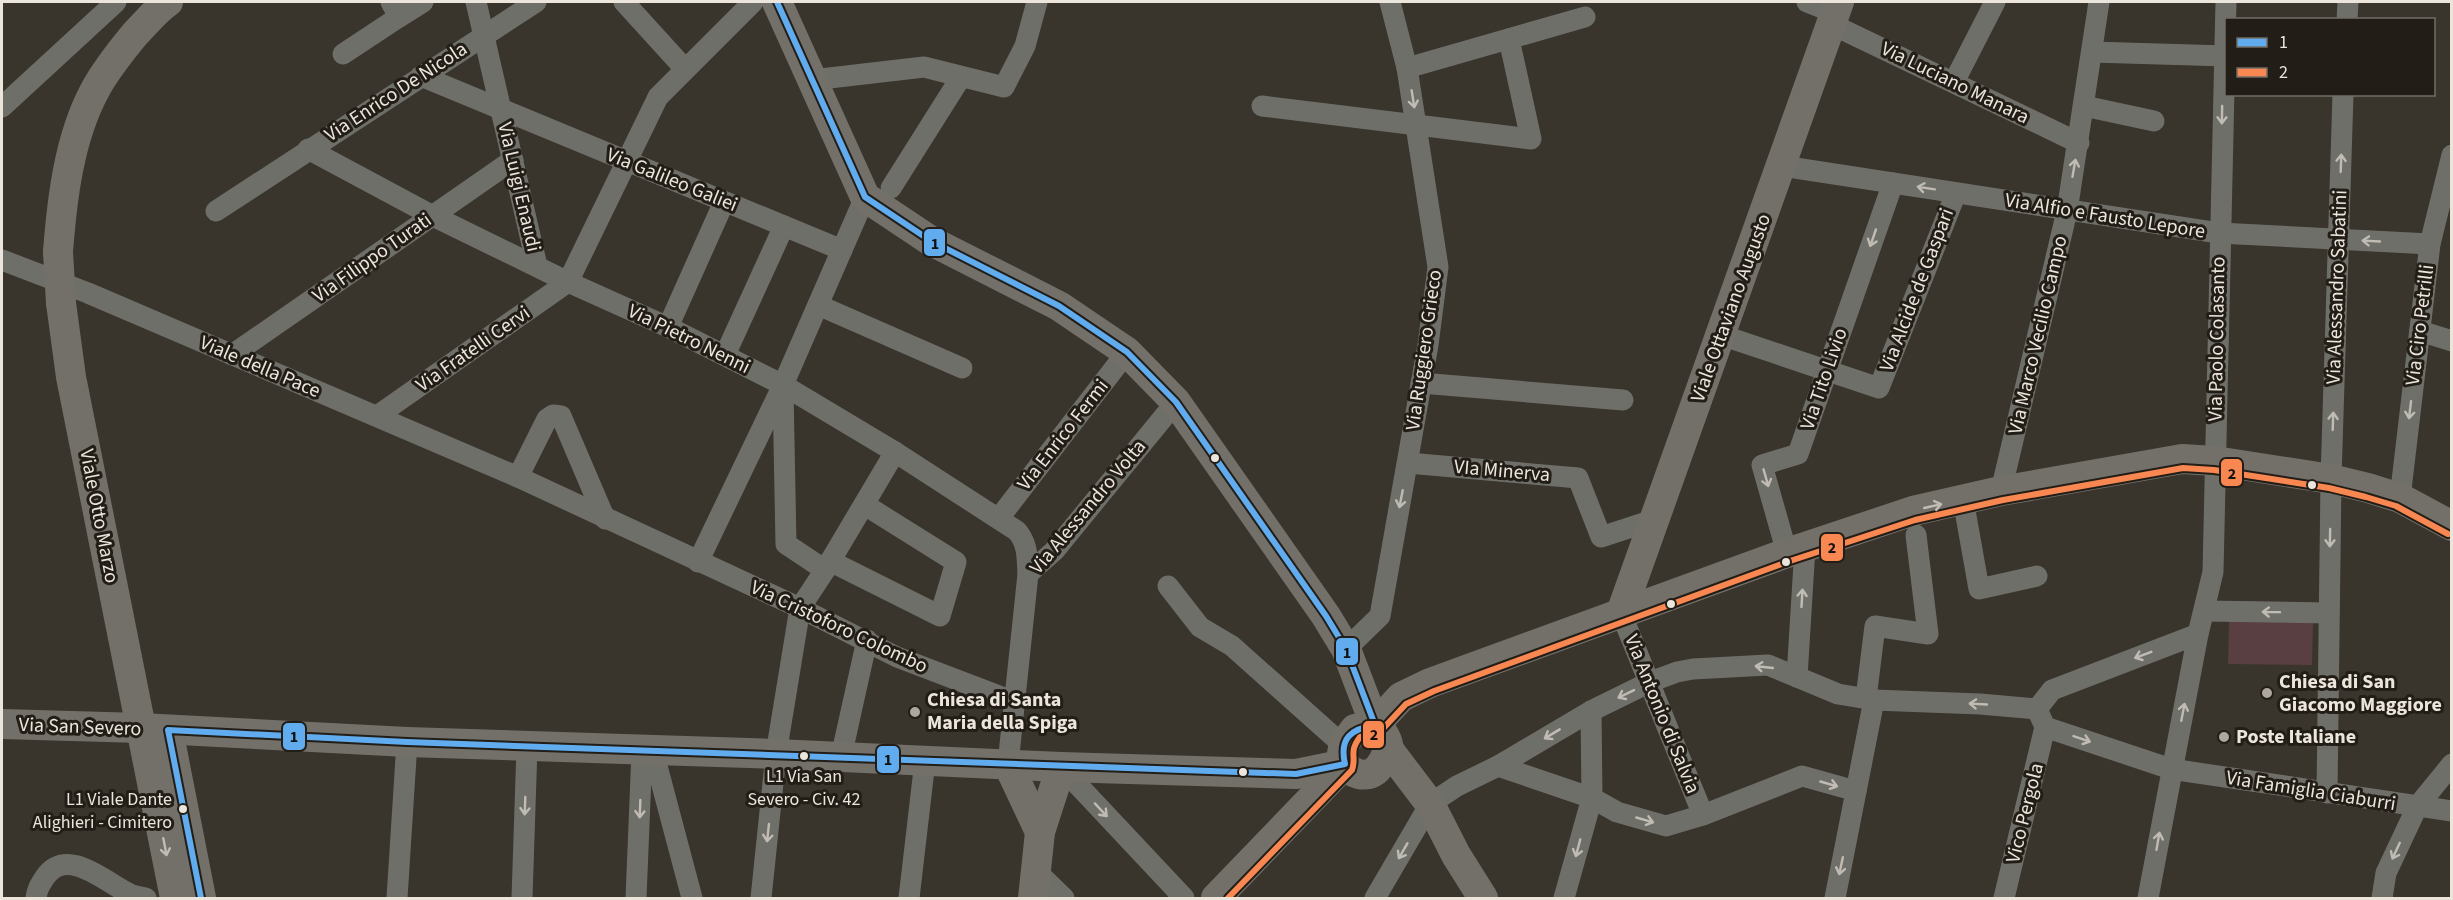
<svg xmlns="http://www.w3.org/2000/svg" width="2453" height="900" font-family="'Source Sans 3',sans-serif">
<style>
.garden{fill:#593e42}
.lines{fill:none;stroke-linecap:round;stroke-linejoin:round}
.street{stroke:#6f6f69;stroke-width:21}
.secondary{stroke:#727069;stroke-width:30}
.secondary-bridge{stroke:#727069;stroke-width:30}
.bus-1-casing{stroke:#221d16;stroke-width:10}
.bus-2-casing{stroke:#221d16;stroke-width:10}
.bus-1{stroke:#60acee;stroke-width:6}
.bus-2{stroke:#f88751;stroke-width:6}
.oneway{stroke:#c0bcb4}
.oneway2{stroke:#c1bcb4}
.bus-dot{fill:#ebe5dc;stroke:#221d16;stroke-width:2}
.poi-dot{fill:#ada79e;stroke:#221d16;stroke-width:2}
.labels{text-anchor:middle;dominant-baseline:central;stroke-width:6;stroke-linejoin:round;paint-order:stroke}
.bus-label{font-size:18px;fill:#ebe5dc;stroke:#221d16}
.street-label{font-size:20px;fill:#ebe5dc;stroke:#221d16}
.poi-label{font-size:20px;font-weight:bold;fill:#ebe5dc;stroke:#221d16;text-anchor:start}
.line-badge{stroke:#221d16;stroke-width:2}
.pale-badge-label{font-size:16px;text-anchor:middle;font-weight:bold;fill:#111}
</style>
<rect width="100%" height="100%" fill="#39342c"/>
<path class="garden" d="M2229,620L2313,621L2312,665L2228,664Z"/>
<g class="lines">
<g class="street">
<path d="M391,2L399,17L423,2"/>
<path d="M476,2L537,266"/>
<path d="M624,2L685,69"/>
<path d="M1807,2L1835,13"/>
<path d="M2347,20L2348,2"/>
<path d="M1831,24L2079,143"/>
<path d="M2092,52L2226,56"/>
<path d="M343,54L399,17"/>
<path d="M1407,68L1585,17"/>
<path d="M421,76L842,250"/>
<path d="M812,80L924,67L1004,87L1025,46L1037,2"/>
<path d="M1954,82L1995,2"/>
<path d="M1262,106L1531,139L1509,39"/>
<path d="M2084,106L2154,121"/>
<path d="M2,107L116,2"/>
<path d="M308,149L433,216L568,282L668,327L783,385L895,452L1017,531C1028,544 1027,557 1028,574L1008,764"/>
<path d="M1782,166L2219,233L2430,244"/>
<path d="M891,188L961,77"/>
<path d="M216,211L536,2"/>
<path d="M2,260L88,293L518,477L800,608L897,657L1015,702"/>
<path d="M818,305L962,368"/>
<path d="M668,327L724,202"/>
<path d="M2420,331L2452,341"/>
<path d="M1721,335L1879,388L1956,193"/>
<path d="M232,355L513,160"/>
<path d="M725,355L784,226"/>
<path d="M1421,383L1623,400"/>
<path d="M783,389L786,544L825,570"/>
<path d="M377,416L568,282L658,97L753,2"/>
<path d="M1408,463L1578,478L1601,537L1653,520"/>
<path d="M518,477L547,419L553,415L561,416L605,519"/>
<path d="M2001,491L2067,211L2099,2"/>
<path d="M2400,498L2430,244L2452,155"/>
<path d="M1963,499L1979,589L2037,576"/>
<path d="M999,518L1127,352"/>
<path d="M1787,553L1762,465L1798,454L1893,183"/>
<path d="M830,561L940,616L956,562L865,505"/>
<path d="M698,562L783,385L865,197"/>
<path d="M1028,574L1054,551L1176,402"/>
<path d="M1168,586L1200,627L1232,646L1344,746"/>
<path d="M2205,611L2329,613"/>
<path d="M1621,613L1703,815"/>
<path d="M1346,649L1380,616L1428,345L1438,267L1407,68L1390,2"/>
<path d="M1797,677L1805,547"/>
<path d="M1866,698L1875,626L1928,634L1916,535"/>
<path d="M2037,709L2045,727L2171,769L2452,811"/>
<path d="M2037,709L2052,690L2198,634"/>
<path d="M653,751L692,898"/>
<path d="M841,757L867,640"/>
<path d="M1498,766L1592,798L1617,812L1666,826L1703,815L1802,776L1856,791"/>
<path d="M1061,767L1184,898"/>
<path d="M2327,793L2331,479L2343,94"/>
<path d="M1035,870L1064,898"/>
<path d="M36,898C37,889 40,885 45,877C67,846 104,881 128,893C133,896 140,897 146,898"/>
<path d="M397,898L407,742"/>
<path d="M522,898L527,747"/>
<path d="M636,898L642,751"/>
<path d="M761,898L776,754L800,608L825,570L895,452"/>
<path d="M909,898L925,761"/>
<path d="M1375,898L1430,804L1457,786L1498,766L1591,711L1650,682L1677,672L1693,669L1768,665L1838,694L1874,700L1980,704L2037,709"/>
<path d="M1564,898L1592,798L1591,711"/>
<path d="M1835,898L1874,700"/>
<path d="M2004,898L2045,727"/>
<path d="M2148,898L2198,634L2213,572L2226,2"/>
<path d="M2382,898L2386,873L2417,807L2452,764"/>
</g>
<g class="secondary">
<path d="M777,2L865,197L931,241L1059,306L1127,352L1176,402L1326,616L1346,649L1375,725"/>
<path d="M58,252C62,199 69,138 95,90C105,71 121,51 135,34C146,23 155,11 168,2"/>
<path d="M61,303L71,377L175,898"/>
<path d="M1621,613L1839,2"/>
<path d="M2,724L141,728L407,742L776,754L1061,767L1296,774L1345,764"/>
<path d="M1375,725L1401,697L1430,683L1787,553L1913,511L2001,491L2182,459L2215,461L2331,479L2368,488L2400,498L2452,526"/>
<path d="M1375,725C1384,732 1388,739 1389,750C1385,757 1382,766 1375,771C1363,780 1343,771 1342,755C1342,745 1349,737 1355,729Z"/>
<path d="M168,730L201,898"/>
<path d="M1389,750L1430,804L1456,855L1483,898"/>
<path d="M1008,764L1040,832"/>
<path d="M1033,898L1040,832L1061,767"/>
<path d="M1216,898L1345,764"/>
</g>
<path class="secondary-bridge" d="M58,252L61,303"/>
<g class="bus-1-casing">
<path id="bus-1" d="M201,898L168,730L407,742L1296,774L1345,764C1339,738 1351,729 1375,725L1346,649L1326,616L1176,402L1127,352L1059,306L931,241L865,197L777,2"/>
</g>
<g class="bus-2-casing">
<path id="bus-2" d="M1228,898L1352,770C1357,756 1348,753 1360,737L1379,733L1406,704L1434,691L1790,561L1915,520L2003,500L2183,468L2214,470L2329,488L2366,497L2396,506L2448,534"/>
</g>
<use href="#bus-1" class="bus-1"/>
<use href="#bus-2" class="bus-2"/>
</g>
<defs><path id="oneway-shaft" d="M-6 0H5M1.5-3L5.5 0L1.5 3" fill="none" stroke-width="1.6" stroke-linecap="round" stroke-linejoin="round" transform="scale(1.5)"/></defs>
<g class="oneway">
<use href="#oneway-shaft" transform="translate(1413 99) rotate(81)"/>
<use href="#oneway-shaft" transform="translate(2222 115) rotate(91)"/>
<use href="#oneway-shaft" transform="translate(2341 163) rotate(-88)"/>
<use href="#oneway-shaft" transform="translate(2074 168) rotate(-80)"/>
<use href="#oneway-shaft" transform="translate(1926 188) rotate(-171)"/>
<use href="#oneway-shaft" transform="translate(1873 238) rotate(109)"/>
<use href="#oneway-shaft" transform="translate(2371 241) rotate(-177)"/>
<use href="#oneway-shaft" transform="translate(2410 410) rotate(97)"/>
<use href="#oneway-shaft" transform="translate(2333 421) rotate(-88)"/>
<use href="#oneway-shaft" transform="translate(1766 478) rotate(74)"/>
<use href="#oneway-shaft" transform="translate(1401 499) rotate(101)"/>
<use href="#oneway-shaft" transform="translate(2330 538) rotate(91)"/>
<use href="#oneway-shaft" transform="translate(1802 598) rotate(-87)"/>
<use href="#oneway-shaft" transform="translate(2271 612) rotate(-179)"/>
<use href="#oneway-shaft" transform="translate(2143 655) rotate(159)"/>
<use href="#oneway-shaft" transform="translate(1764 667) rotate(-174)"/>
<use href="#oneway-shaft" transform="translate(1626 694) rotate(154)"/>
<use href="#oneway-shaft" transform="translate(1978 704) rotate(-177)"/>
<use href="#oneway-shaft" transform="translate(2183 712) rotate(-79)"/>
<use href="#oneway-shaft" transform="translate(1552 734) rotate(149)"/>
<use href="#oneway-shaft" transform="translate(2082 739) rotate(19)"/>
<use href="#oneway-shaft" transform="translate(1829 784) rotate(16)"/>
<use href="#oneway-shaft" transform="translate(525 806) rotate(92)"/>
<use href="#oneway-shaft" transform="translate(640 809) rotate(92)"/>
<use href="#oneway-shaft" transform="translate(1101 810) rotate(47)"/>
<use href="#oneway-shaft" transform="translate(1645 820) rotate(16)"/>
<use href="#oneway-shaft" transform="translate(768 833) rotate(96)"/>
<use href="#oneway-shaft" transform="translate(2158 841) rotate(-80)"/>
<use href="#oneway-shaft" transform="translate(1578 848) rotate(105)"/>
<use href="#oneway-shaft" transform="translate(1403 851) rotate(120)"/>
<use href="#oneway-shaft" transform="translate(2396 851) rotate(115)"/>
<use href="#oneway-shaft" transform="translate(1841 866) rotate(102)"/>
</g>
<g class="oneway2">
<use href="#oneway-shaft" transform="translate(1933 506) rotate(-13)"/>
<use href="#oneway-shaft" transform="translate(165 847) rotate(79)"/>
</g>
<g class="bus-dot">
<circle cx="1215" cy="458" r="5"/>
<circle cx="2312" cy="485" r="5"/>
<circle cx="1786" cy="562" r="5"/>
<circle cx="1671" cy="604" r="5"/>
<circle cx="804" cy="756" r="5"/>
<circle cx="1243" cy="772" r="5"/>
<circle cx="183" cy="809" r="5"/>
</g>
<g class="poi-dot">
<circle cx="2267" cy="693" r="6"/>
<circle cx="915" cy="712" r="6"/>
<circle cx="2224" cy="737" r="6"/>
</g>
<g class="labels">
<g class="bus-label">
<text x="804" y="776">L1 Via San<tspan x="804" dy="23">Severo - Civ. 42</tspan></text>
<text x="172" y="799" text-anchor="end">L1 Viale Dante<tspan x="172" dy="23">Alighieri - Cimitero</tspan></text>
</g>
<g class="street-label">
<text transform="translate(1955 83) rotate(26)">Via Luciano Manara</text>
<text transform="translate(396 92) rotate(-33)">Via Enrico De Nicola</text>
<text transform="translate(672 180) rotate(22)">Via Galileo Galiei</text>
<text transform="translate(519 187) rotate(77)">Via Luigi Enaudi</text>
<text transform="translate(2105 216) rotate(9)">Via Alfio e Fausto Lepore</text>
<text transform="translate(372 258) rotate(-35)">Via Filippo Turati</text>
<text transform="translate(2337 287) rotate(-88)">Via Alessandro Sabatini</text>
<text transform="translate(1917 290) rotate(-69)">Via Alcide de Gaspari</text>
<text transform="translate(1731 308) rotate(-70)">Viale Ottaviano Augusto</text>
<text transform="translate(2420 325) rotate(-83)">Via Ciro Petrilli</text>
<text transform="translate(2038 335) rotate(-77)">Via Marco Vecilio Campo</text>
<text transform="translate(689 339) rotate(26)">Via Pietro Nenni</text>
<text transform="translate(2217 339) rotate(-89)">Via Paolo Colasanto</text>
<text transform="translate(473 349) rotate(-35)">Via Fratelli Cervi</text>
<text transform="translate(1424 350) rotate(-82)">Via Ruggiero Grieco</text>
<text transform="translate(260 367) rotate(23)">Viale della Pace</text>
<text transform="translate(1824 379) rotate(-71)">Via Tito Livio</text>
<text transform="translate(1063 435) rotate(-52)">Via Enrico Fermi</text>
<text transform="translate(1502 471) rotate(5)">VIa Minerva</text>
<text transform="translate(1088 507) rotate(-50)">Via Alessandro Volta</text>
<text transform="translate(99 516) rotate(79)">Viale Otto Marzo</text>
<text transform="translate(839 627) rotate(25)">Via Cristoforo Colombo</text>
<text transform="translate(1662 714) rotate(68)">Via Antonio di Salvia</text>
<text transform="translate(80 727) rotate(2)">Via San Severo</text>
<text transform="translate(2311 791) rotate(9)">Via Famiglia Ciaburri</text>
<text transform="translate(2025 813) rotate(-76)">Vico Pergola</text>
</g>
<g class="poi-label">
<text x="2279" y="682">Chiesa di San<tspan x="2279" dy="23">Giacomo Maggiore</tspan></text>
<text x="927" y="700">Chiesa di Santa<tspan x="927" dy="23">Maria della Spiga</tspan></text>
<text x="2236" y="737">Poste Italiane</text>
</g>
</g>
<g class="line-badge">
<rect x="923" y="228" width="23" height="29" rx="6" fill="#60acee"/>
<rect x="2220" y="458" width="23" height="29" rx="6" fill="#f88751"/>
<rect x="1820" y="533" width="24" height="29" rx="6" fill="#f88751"/>
<rect x="1335" y="637" width="24" height="29" rx="6" fill="#60acee"/>
<rect x="1362" y="720" width="23" height="29" rx="6" fill="#f88751"/>
<rect x="282" y="722" width="24" height="29" rx="6" fill="#60acee"/>
<rect x="876" y="745" width="24" height="29" rx="6" fill="#60acee"/>
</g>
<g class="pale-badge-label">
<text x="935" y="249">1</text>
<text x="2232" y="479">2</text>
<text x="1832" y="553">2</text>
<text x="1347" y="658">1</text>
<text x="1374" y="740">2</text>
<text x="294" y="742">1</text>
<text x="888" y="765">1</text>
</g>
<rect width="2453" height="900" fill="none" stroke="#ebe5dc" stroke-width="6"/>
<rect x="2225" y="18" width="210" height="78" fill="#221d16" stroke="#726d65" stroke-width="1.5"/>
<rect x="2237" y="38" width="30" height="9" fill="#60acee" stroke="#726d65" stroke-width="1.5"/>
<text x="2279" y="48" font-size="18" fill="#ebe5dc">1</text>
<rect x="2237" y="68" width="30" height="9" fill="#f88751" stroke="#726d65" stroke-width="1.5"/>
<text x="2279" y="78" font-size="18" fill="#ebe5dc">2</text>
</svg>
